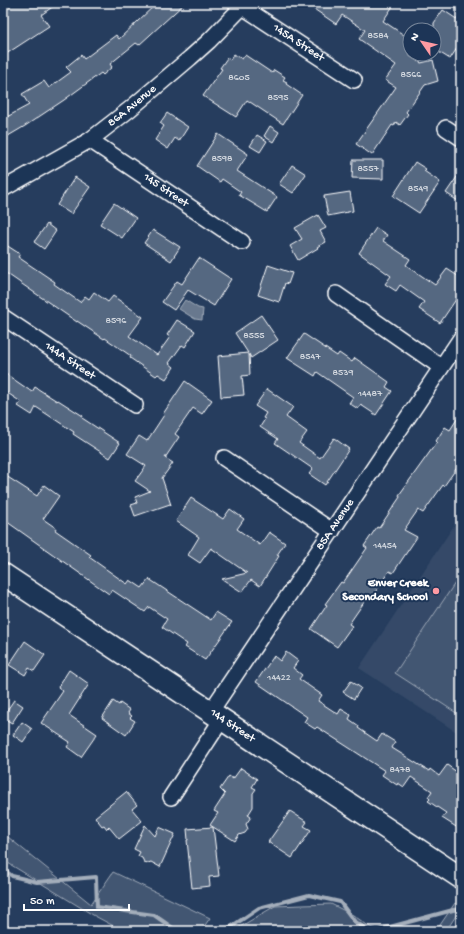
<svg xmlns="http://www.w3.org/2000/svg" width="464" height="934" font-family="'Gochi Hand',sans-serif">
<style>
.built{fill:#344a68}
.green{fill:#425672;stroke:#a0aab8}
.water{fill:#67788e;stroke:#a4aebb}
.lines{fill:none;stroke-linecap:round;stroke-linejoin:round}
.stream{stroke:#a4aebb;stroke-width:4}
.building{fill:#556781;stroke:#fff}
.street-casing{stroke:#fff;stroke-width:18}
.secondary-casing{stroke:#fff;stroke-width:24}
.street{stroke:#1d3557;stroke-width:15}
.secondary{stroke:#1d3557;stroke-width:21}
.poi-dot{fill:#ff9aa2;stroke:#1d3557;stroke-width:1.5}
.labels{text-anchor:middle;dominant-baseline:central;stroke-width:4;stroke-linejoin:round;paint-order:stroke}
.number-label{font-size:10px;fill:#d4d9e0}
.street-label{font-size:12px;fill:#fff;stroke:#1d3557}
.poi-label{font-size:12px;font-weight:bold;fill:#fff;stroke:#1d3557;text-anchor:end}
</style>
<rect width="100%" height="100%" fill="#263d5e"/>
<filter id="ink" filterUnits="userSpaceOnUse"><feTurbulence type="fractalNoise" baseFrequency=".025" numOctaves="2"/><feDisplacementMap in="SourceGraphic" scale="8" xChannelSelector="R" yChannelSelector="G"/><feConvolveMatrix kernelMatrix="1 2 1 2 8 2 1 2 1" color-interpolation-filters="sRGB"/></filter>
<g filter="url(#ink)">
<path class="built" d="M461,515V735L359,668Z"/>
<g class="green">
<path d="M461,574V716L395,673Z"/>
<path d="M3,833L91,904L113,872L210,918L201,931H123L93,915L3,860Z"/>
<path d="M455,903L461,907V908L446,931H436Z"/>
<path d="M331,904L353,915L370,927L387,931H233L275,906Z"/>
</g>
<path class="water" d="M185,300L198,308L203,309L202,320L195,319L179,309Z"/>
<g class="lines">
<g class="stream">
<path d="M3,869L12,876L37,882L96,877L97,907L154,915L177,931"/>
<path d="M225,931L259,908L309,895L340,902L354,921L369,931"/>
<path d="M375,931L453,910L461,909"/>
</g>
</g>
<g class="building">
<path d="M3,3H58L41,15L49,26L3,56Z"/>
<path d="M157,3H185L139,45L136,43L110,64L112,67L103,75L101,73L64,100L25,126L3,139V119L29,105L22,94L44,81L49,88L71,72L66,67L81,55L84,59L116,35L119,39Z"/>
<path d="M305,3H395L383,21L410,39V56L421,63L433,60L438,81L425,85L406,112L408,114L400,125L396,122L394,126L392,125L372,155L356,144L396,87L385,80L396,65L359,39L365,30L342,15L336,24Z"/>
<path d="M443,10L461,22V42L450,59L434,49V23Z"/>
<path d="M234,54L242,59L245,55L272,73L274,70L285,77L283,80L287,82L286,84L302,95L283,124L247,100L236,117L203,96L222,69L220,68L227,58L230,60Z"/>
<path d="M167,113L188,127L179,141L175,138L168,149L155,140L164,126L160,123Z"/>
<path d="M270,126L279,132L273,142L264,136Z"/>
<path d="M218,134L248,154L237,171L277,197L267,212L239,195L241,192L222,179L220,182L197,166Z"/>
<path d="M257,135L267,141L260,152L250,146Z"/>
<path d="M353,160H383V179L352,178Z"/>
<path d="M415,162L426,169L424,171L440,182L419,213L393,196Z"/>
<path d="M292,165L306,174L293,193L279,184Z"/>
<path d="M461,171V203L446,193Z"/>
<path d="M75,177L90,187L71,214L57,205Z"/>
<path d="M350,192L353,211L328,216L324,196Z"/>
<path d="M114,203L136,218L122,238L100,224Z"/>
<path d="M318,215L326,228L320,231L326,242L317,247L318,248L298,260L290,246L302,239L295,228Z"/>
<path d="M47,224L56,231L44,249L34,242Z"/>
<path d="M376,228L387,235L383,241L410,259L406,265L435,285L447,269L461,278V292L440,323L419,309L424,302L400,285L396,291L385,284L391,276L359,253Z"/>
<path d="M153,230L180,247L171,261L144,243Z"/>
<path d="M3,243L20,254L18,257L55,282L54,284L80,302L85,296L89,299L94,292L108,302L113,296L143,317L129,336L157,355L170,337L167,335L177,320L195,331L185,347L182,345L169,363L174,367L166,379L158,374L156,376L130,358L131,356L105,338L104,339L77,321V322L3,271Z"/>
<path d="M199,258L231,279L214,306L188,290L174,310L162,302L177,281L182,284Z"/>
<path d="M268,265L292,273L288,284L285,283L279,302L258,295Z"/>
<path d="M261,315L278,340L251,358L249,354L250,375L242,376L244,395L221,397L218,356L248,353L235,333Z"/>
<path d="M304,334L337,356L339,353L352,362L355,358L389,382L386,387L392,391L376,415L361,405L358,409L349,403L353,397L317,372L315,376L287,358Z"/>
<path d="M3,372L32,392L35,387L57,401L58,400L83,416L82,418L120,443L110,458L73,434L74,432L36,407L32,415L18,406L21,402L3,390Z"/>
<path d="M185,381L212,400L202,414L193,408L175,434L179,437L165,458L173,463L162,478L171,505L170,504L135,516L131,505L137,503L135,497L150,491L135,481L146,466L127,454L139,436L147,441L164,415L163,414Z"/>
<path d="M267,389L293,407L286,417L307,432L299,443L320,458L334,438L349,449L325,485L309,474L313,469L275,443L278,439L260,427L265,419L263,418L266,413L255,406Z"/>
<path d="M461,413V462L444,486L443,485L423,513L418,510L404,530L417,537L393,573L389,571L372,597L369,595L349,624L352,626L337,647L311,629L327,605L325,604L341,582L343,583L367,548L364,546L377,527L379,528L400,497L399,495L437,442L436,441L445,427L450,430Z"/>
<path d="M3,474L37,496L44,485L59,496L43,519L56,528L55,530L91,555L89,557L127,584L130,580L142,588L149,579L211,620L216,612L232,622L205,660L185,647L187,644L162,627L167,619L149,607L145,612L112,590L109,594L3,519Z"/>
<path d="M191,498L223,519L230,509L244,519L237,529L260,545L269,532L285,543L277,555L279,556L260,586L251,580L242,592L222,579L247,573L211,548L200,563L188,555L199,537L176,521Z"/>
<path d="M25,641L45,655L34,671L29,668L25,675L9,665Z"/>
<path d="M286,652L298,661L293,668L302,675L299,679L322,695L318,701L338,714L341,709L351,715L349,719L359,726L358,728L377,741L382,734L395,742L392,748L429,771L430,769L439,776L447,765L461,775V830L442,818L446,813L428,801L430,799L428,797L432,791L411,777L404,787L398,783L397,785L382,775L385,771L317,727L315,729L304,722L307,717L256,682L274,656L280,661Z"/>
<path d="M69,670L89,684L69,715L97,734L81,757L67,747L70,742L41,723L63,691L58,687Z"/>
<path d="M351,681L361,688L354,699L343,692Z"/>
<path d="M14,700L23,706L12,723L3,718V716Z"/>
<path d="M113,701L119,705L120,703L130,710L128,713L132,716L130,718L135,721L126,735L102,718Z"/>
<path d="M22,722L32,729L23,742L13,735Z"/>
<path d="M241,768L257,779L252,787L256,789L253,793V807L248,815L251,817L246,824L248,829L245,833L239,835L235,841L210,825L218,813L214,811L225,794L220,789L229,776L233,779Z"/>
<path d="M126,792L137,805L132,809L142,821L119,839L109,827L107,829L104,825L102,826L95,817Z"/>
<path d="M290,811L307,822L304,826L311,830L292,858L268,842Z"/>
<path d="M145,825L155,836L159,827L175,834L160,867L151,862L148,863L144,862L142,858L138,856L140,852L134,849Z"/>
<path d="M213,827L219,876L209,877L210,886L192,888L187,840H188L187,829Z"/>
</g>
<g class="lines">
<g class="street-casing">
<g id="street">
<path id="s1" d="M243,7L354,80"/>
<path d="M446,128L461,138"/>
<path id="s2" d="M90,140L242,242"/>
<path id="s3" d="M3,189L90,140L130,109L190,58L209,41L246,3"/>
<path d="M336,294L441,367"/>
<path id="s4" d="M3,317L135,405"/>
<path d="M224,458L332,531"/>
<path id="s5" d="M211,711L461,338"/>
<path d="M171,797L222,719"/>
</g>
</g>
<g class="secondary-casing">
<g id="secondary">
<path id="s6" d="M3,574L461,878"/>
</g>
</g>
<use href="#street" class="street"/>
<use href="#secondary" class="secondary"/>
</g>
</g>
<circle class="poi-dot" cx="436" cy="591" r="4"/>
<g class="labels">
<g class="number-label">
<text x="378" y="36">8584</text>
<text x="411" y="75">8566</text>
<text x="239" y="78">8605</text>
<text x="278" y="98">8595</text>
<text x="222" y="159">8598</text>
<text x="368" y="169">8557</text>
<text x="418" y="189">8549</text>
<text x="116" y="321">8596</text>
<text x="254" y="336">8555</text>
<text x="310" y="357">8547</text>
<text x="343" y="373">8539</text>
<text x="370" y="394">14487</text>
<text x="385" y="546">14454</text>
<text x="279" y="678">14422</text>
<text x="400" y="770">8478</text>
</g>
<g class="street-label">
<text stroke="none"><textPath href="#s1" startOffset="66">145A Street</textPath></text>
<text stroke="none"><textPath href="#s3" startOffset="154">86A Avenue</textPath></text>
<text stroke="none"><textPath href="#s2" startOffset="91">145 Street</textPath></text>
<text stroke="none"><textPath href="#s4" startOffset="80">144A Street</textPath></text>
<text stroke="none"><textPath href="#s5" startOffset="224">85A Avenue</textPath></text>
<text stroke="none"><textPath href="#s6" startOffset="275">144 Street</textPath></text>
</g>
<g class="poi-label">
<text x="428" y="584">Enver Creek<tspan x="428" dy="14">Secondary School</tspan></text>
</g>
</g>
<rect width="464" height="934" fill="none" stroke="#1d3557" stroke-width="16"/>
<rect x="8" y="8" width="448" height="918" fill="none" stroke="#fff" stroke-width="1.5" filter="url(#ink)"/>
<g transform="translate(422 42) rotate(304)"><circle r="19" fill="#1d3557" stroke="#77869a"/>
<path d="M0-3L7 15L0 10L-7 15Z" fill="#ff9aa2"/>
<text y="-6" font-size="11" font-weight="bold" text-anchor="middle" fill="#ffffff">N</text>
</g>
<path d="M24 904v6h105v-6" fill="none" stroke="#ffffff" stroke-width="2"/>
<text x="30" y="904" font-size="12" fill="#ffffff" stroke="#1d3557" stroke-width="3" paint-order="stroke">50 m</text>
</svg>
